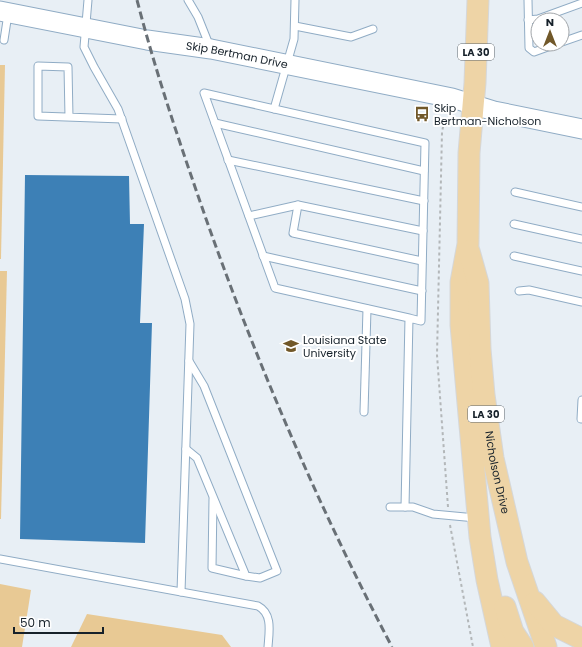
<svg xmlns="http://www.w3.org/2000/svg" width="582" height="647" font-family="Poppins,sans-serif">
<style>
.built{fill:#e8eff5;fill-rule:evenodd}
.green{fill:#e8c994}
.building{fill:#3d80b6}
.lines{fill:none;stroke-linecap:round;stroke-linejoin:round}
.lane-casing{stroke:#90acc5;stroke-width:9}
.secondary-casing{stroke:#90acc5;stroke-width:21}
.primary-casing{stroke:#d5d7d9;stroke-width:23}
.path{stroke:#b3b7b9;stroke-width:2;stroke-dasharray:3 3;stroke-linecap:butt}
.lane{stroke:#fff;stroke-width:7}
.secondary{stroke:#fff;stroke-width:19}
.primary{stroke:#eed4a6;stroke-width:21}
.rail{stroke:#697076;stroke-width:3;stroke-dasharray:8 4;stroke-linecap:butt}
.labels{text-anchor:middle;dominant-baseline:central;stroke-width:4;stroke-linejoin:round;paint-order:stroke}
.shield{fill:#fff;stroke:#5c646a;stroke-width:1}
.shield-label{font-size:10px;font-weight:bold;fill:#16212a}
.street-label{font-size:11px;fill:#16212a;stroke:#fff}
.poi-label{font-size:11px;fill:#16212a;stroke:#fff;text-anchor:start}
</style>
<rect width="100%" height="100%" fill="#fafafa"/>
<path class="built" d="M0,0H582V647H0ZM538,20H562V44H538Z"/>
<g class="green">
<path d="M0,65H5L1,259H0Z"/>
<path d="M0,271H7L1,519H0Z"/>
<path d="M0,584L31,590L22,647H0Z"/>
<path d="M87,614L222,635L231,647H71Z"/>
</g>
<path class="building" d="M25,175L129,176L130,224H144L140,323H152L145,543L20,539Z"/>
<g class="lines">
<g class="lane-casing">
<g id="lane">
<path d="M88,0L84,47L94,67L118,109L185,299L190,324L181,592"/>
<path d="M188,0L198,17L210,47"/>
<path d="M528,0L529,48L534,52L556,44"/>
<path d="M528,20L538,19L582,3"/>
<path d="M295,26L351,37L373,29"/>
<path d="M4,40L8,14"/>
<path d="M562,42L582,35"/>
<path d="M274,109L294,39L295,0"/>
<path d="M69,117L68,67L38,66V116L122,119"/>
<path d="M215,123L424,171"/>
<path d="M228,160L424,201"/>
<path d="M515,192L582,207"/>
<path d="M249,216L298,205"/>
<path d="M514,224L582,239"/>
<path d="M263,256L422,291"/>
<path d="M514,256L582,271"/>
<path d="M422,261L293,233L298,205L423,231"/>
<path d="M519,291L529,290L582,302"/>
<path d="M364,412L367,309"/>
<path d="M581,419L582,400"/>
<path d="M186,449L197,458L246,576L260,578L277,571L204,386L189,361"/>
<path d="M213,499L212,568L246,576"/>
<path d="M390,507H413L433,514L476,518"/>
<path d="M405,507L409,318L275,288L204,93L425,143L421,321L409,318"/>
<path d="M0,559L258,606C273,614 269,632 268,647"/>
</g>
</g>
<g class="secondary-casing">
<g id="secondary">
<path id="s1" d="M0,11L147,40L211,49L452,98L494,111L582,129"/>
</g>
</g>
<g class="primary-casing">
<g id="primary">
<path d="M478,0L475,83L469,153L468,244L461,282V325L480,537L487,580L502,647"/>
<path id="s2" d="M469,251L478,283L480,349L484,395L493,458L517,562L546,647"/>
<path d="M535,602L554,625L582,639"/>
<path d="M505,607L513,632L523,647"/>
</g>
</g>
<g class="path">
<path d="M448,507L437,355L442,132L444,122L451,119"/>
<path d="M450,525L473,647"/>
</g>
<use href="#lane" class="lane"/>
<use href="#secondary" class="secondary"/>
<use href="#primary" class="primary"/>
<path class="rail" d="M137,0C153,62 173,123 194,184C248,343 314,498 392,647"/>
</g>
<defs>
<g id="bus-bare" transform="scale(1.2)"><path d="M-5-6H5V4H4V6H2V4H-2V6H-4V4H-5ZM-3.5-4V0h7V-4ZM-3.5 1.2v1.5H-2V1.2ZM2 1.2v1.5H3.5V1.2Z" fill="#715829" stroke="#fff" stroke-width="2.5" paint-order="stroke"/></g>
<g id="university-bare" transform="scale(1.2)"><path d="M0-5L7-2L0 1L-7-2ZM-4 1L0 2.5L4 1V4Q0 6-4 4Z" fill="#715829" stroke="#fff" stroke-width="2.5" paint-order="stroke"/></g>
</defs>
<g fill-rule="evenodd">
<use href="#bus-bare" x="422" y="114"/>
<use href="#university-bare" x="291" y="346"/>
</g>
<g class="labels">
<g class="shield">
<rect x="458" y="44" width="36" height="16" rx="3"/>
<rect x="468" y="406" width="36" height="16" rx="3"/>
</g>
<g class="shield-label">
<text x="476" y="52">LA 30</text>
<text x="486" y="414">LA 30</text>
</g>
<g class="street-label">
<text stroke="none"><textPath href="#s1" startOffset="241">Skip Bertman Drive</textPath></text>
<text stroke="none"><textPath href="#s2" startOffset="224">Nicholson Drive</textPath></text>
</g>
<g class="poi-label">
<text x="434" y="108">Skip<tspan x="434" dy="13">Bertman-Nicholson</tspan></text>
<text x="303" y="340">Louisiana State<tspan x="303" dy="13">University</tspan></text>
</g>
</g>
<g transform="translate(550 32)"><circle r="19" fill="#ffffff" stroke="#a2a6aa"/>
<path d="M0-3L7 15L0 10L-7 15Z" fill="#715829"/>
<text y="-6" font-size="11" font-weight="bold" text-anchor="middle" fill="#16212a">N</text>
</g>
<path d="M14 627v6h89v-6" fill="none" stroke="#16212a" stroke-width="2"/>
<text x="20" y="627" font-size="12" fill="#16212a" stroke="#ffffff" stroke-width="3" paint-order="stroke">50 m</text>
</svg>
